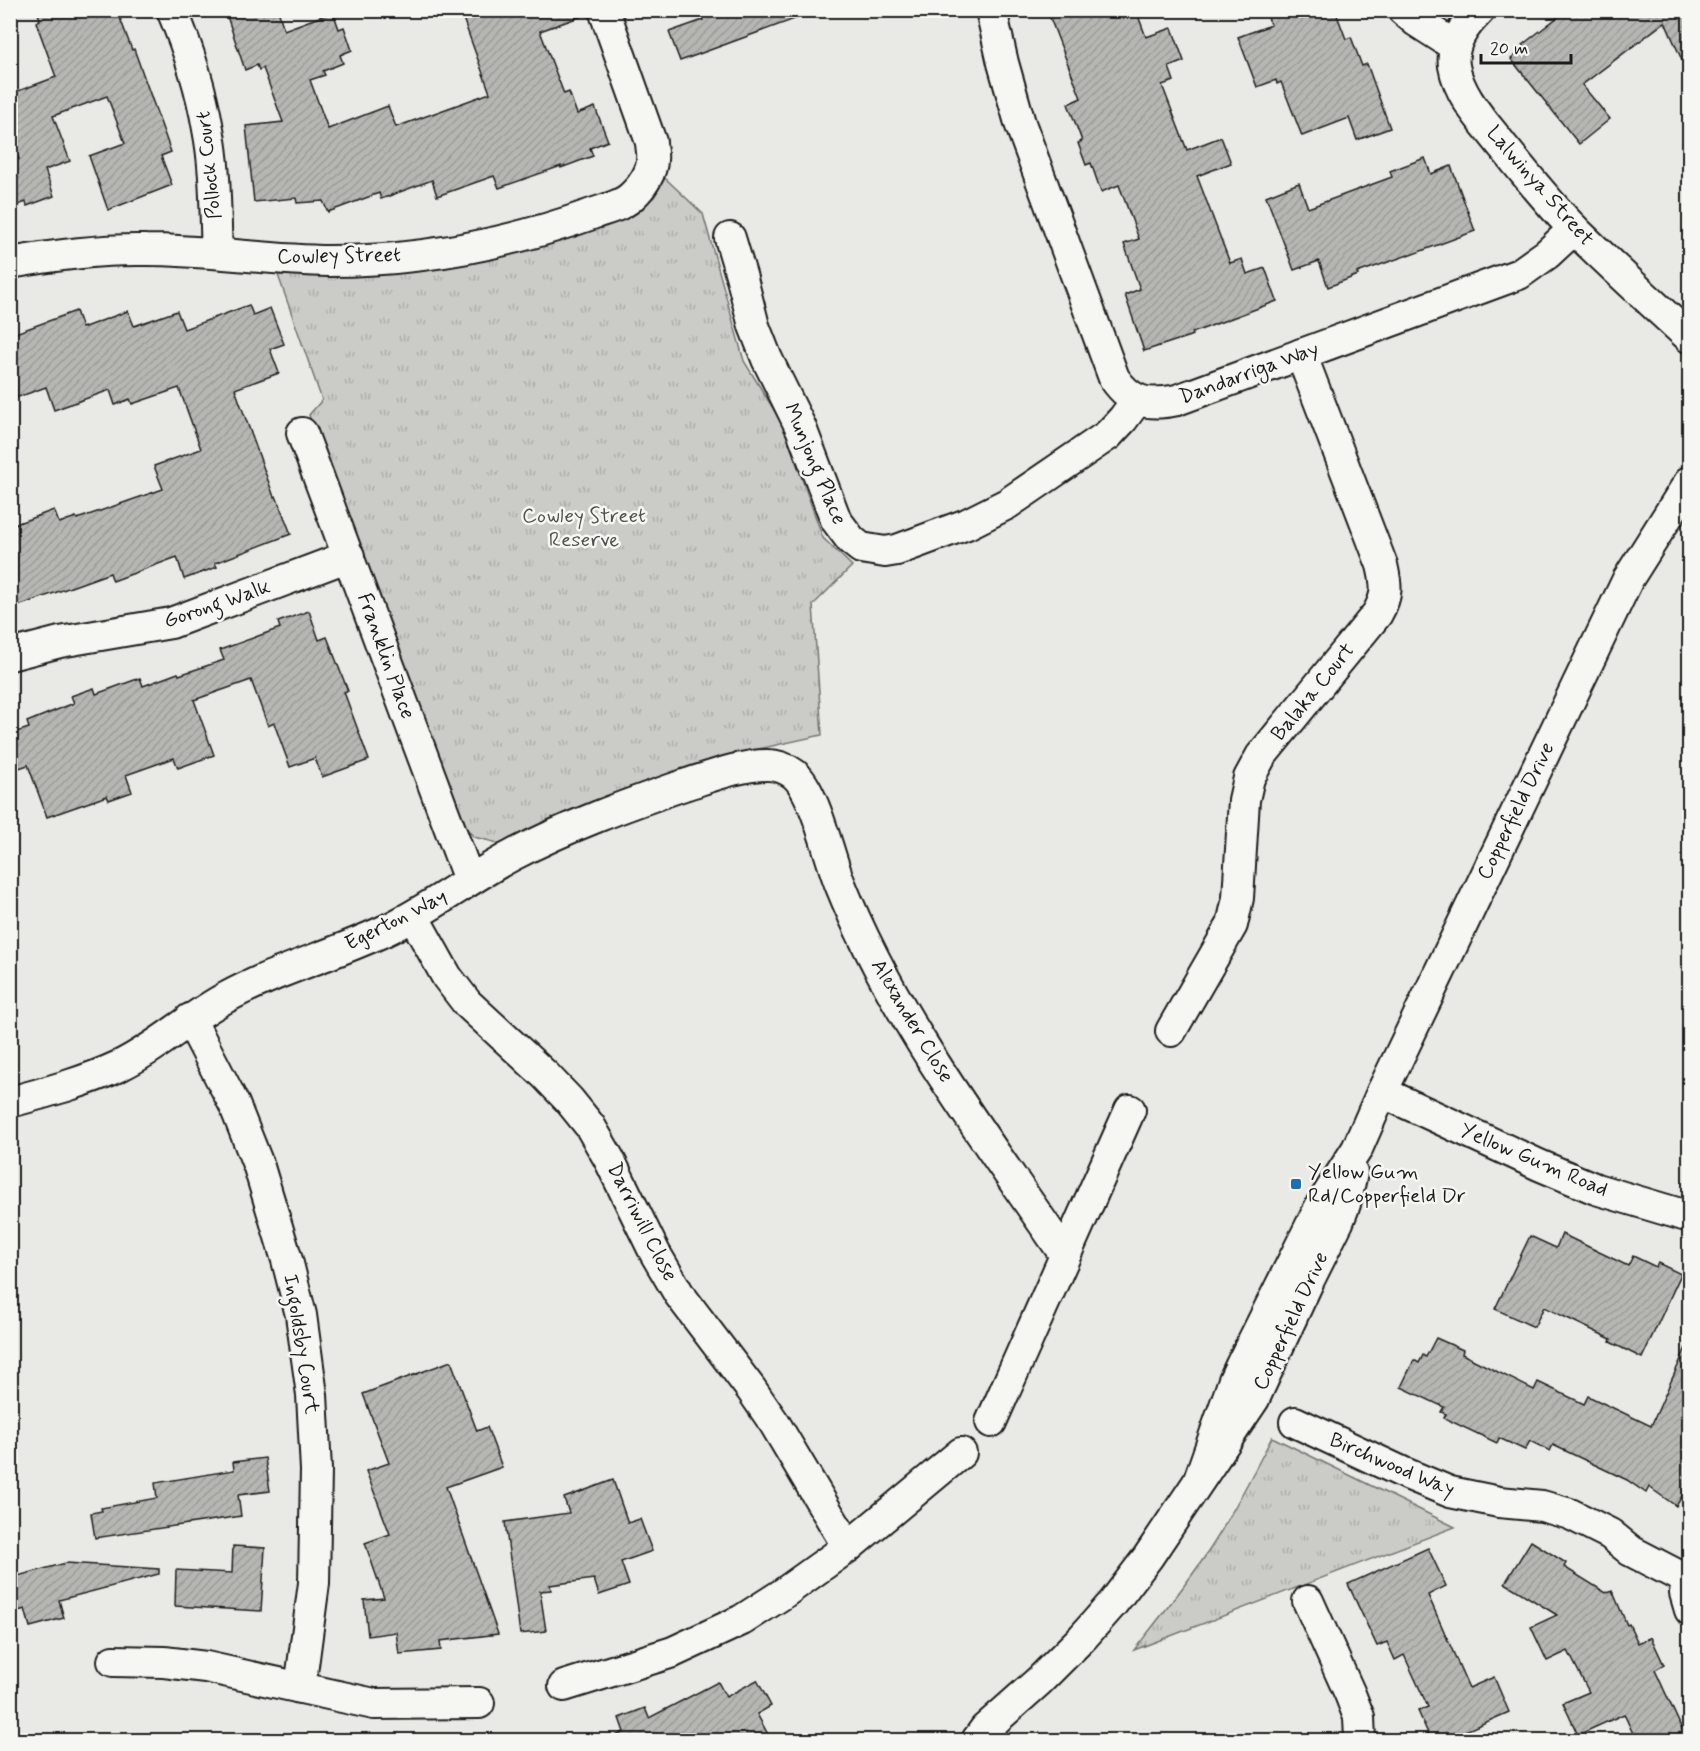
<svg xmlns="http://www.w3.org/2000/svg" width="1700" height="1751" font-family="Mynerve,sans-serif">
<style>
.park{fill:url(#park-tufts);stroke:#747472;stroke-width:1.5}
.building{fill:url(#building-hatch);stroke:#1c1c1c;stroke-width:1.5}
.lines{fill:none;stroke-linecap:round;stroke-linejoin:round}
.minor-casing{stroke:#1c1c1c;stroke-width:34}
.minor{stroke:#f6f6f2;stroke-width:30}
.poi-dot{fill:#1f6fb2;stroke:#f6f6f2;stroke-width:2}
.labels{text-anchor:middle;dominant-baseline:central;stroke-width:5;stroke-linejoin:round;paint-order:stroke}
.street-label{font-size:21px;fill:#1c1c1c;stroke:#f6f6f2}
.park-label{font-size:21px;fill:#51514f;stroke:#f6f6f2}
.poi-label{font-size:21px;fill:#1c1c1c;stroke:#f6f6f2;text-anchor:start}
</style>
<defs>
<pattern id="park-tufts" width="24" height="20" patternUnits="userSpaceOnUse" patternTransform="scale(1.5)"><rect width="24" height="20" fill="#cbcbc7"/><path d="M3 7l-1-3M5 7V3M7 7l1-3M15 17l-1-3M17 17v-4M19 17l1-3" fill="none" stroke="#aeaeaa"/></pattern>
<pattern id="building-hatch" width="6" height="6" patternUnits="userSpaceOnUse" patternTransform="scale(1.5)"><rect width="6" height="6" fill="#b6b6b3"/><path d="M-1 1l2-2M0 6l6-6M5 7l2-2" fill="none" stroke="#9c9c99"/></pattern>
</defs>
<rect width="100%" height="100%" fill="#e9e9e5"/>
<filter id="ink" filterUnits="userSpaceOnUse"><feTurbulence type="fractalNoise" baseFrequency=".0167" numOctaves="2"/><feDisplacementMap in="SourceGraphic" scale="12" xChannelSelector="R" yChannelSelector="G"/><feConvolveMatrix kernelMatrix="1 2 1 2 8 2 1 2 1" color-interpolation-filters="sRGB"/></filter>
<g filter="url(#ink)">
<g class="park">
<path d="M665,178L703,214L744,361L782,423L823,538L852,566L813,605L822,735L749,751L502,844L474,837L459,820L427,746L309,415L322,400L278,275L368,272L636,212L654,197Z"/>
<path d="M1272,1437L1455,1527L1134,1650C1161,1616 1188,1583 1212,1546C1234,1511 1253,1474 1272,1437Z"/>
</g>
<g class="building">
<path d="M37,10H117L132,50L134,49L171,152L161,156L172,185L108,210L89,156L125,143L107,96L53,116L70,161L45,170L54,196L27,206L26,202L10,208V162L19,159L10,138V94L56,77L36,22L40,20Z"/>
<path d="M225,10H278L284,30L333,12L339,29L344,27L352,50L340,55L343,63L323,71L325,75L310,80L328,129L388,106L396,127L490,93L460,10H587L588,14L540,31L564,94L569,92L577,114L595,107L608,141L590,148L593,156L561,168V166L499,188L494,176L437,196L432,180L381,199L379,193L328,212L323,201L297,203L296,198L254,202L246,126L283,122L263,68L259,70L257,65L245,70Z"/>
<path d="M699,10H811V13L680,61L669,32L703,20Z"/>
<path d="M1047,10H1136L1146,37L1172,28L1184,61L1169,67L1174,81L1162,85L1187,150L1221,137L1231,163L1197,176L1230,263L1242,259L1247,274L1265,268L1277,301L1192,333L1193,335L1144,351L1125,295L1140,289L1124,244L1139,239L1119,185L1101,192L1091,163L1086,165L1078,143L1082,141L1068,104L1081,98Z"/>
<path d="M1265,10H1335L1346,39L1351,37L1362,66L1367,64L1390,128L1357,140L1349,118L1302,136L1281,82L1277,84L1276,80L1257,87L1238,37L1271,25Z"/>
<path d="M1567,10H1689V76L1665,22L1582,85L1610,119L1579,144L1511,59L1525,48L1522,45Z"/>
<path d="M1425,158L1431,174L1451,166L1475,231L1408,256V255L1357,273L1358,275L1328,287L1319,261L1294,270L1266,196L1299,183L1308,208L1392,177L1390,171Z"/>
<path d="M249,305L253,315L270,308L284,344L270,349L279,373L235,389L274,497L276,496L291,534L215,563L217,567L184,579L177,557L113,581L110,573L10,609V526L54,510L59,523L76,517L77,519L163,489L154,466L201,449L179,388L132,404L130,399L115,405L110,390L54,410L46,387L10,400V335L76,311L82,328L128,311L134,326L177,311L184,329Z"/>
<path d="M309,611L319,640L327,637L348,691L344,692L369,760L322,777L315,758L290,767L274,723L268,726L251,680L194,700L214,755L178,768L174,758L126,775L132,792L109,800L107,796L47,817L28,765L10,771V734L29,728L27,722L74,703L71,696L94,688L96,694L140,678L143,686L178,673L179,675L224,660L220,650L280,628L278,622Z"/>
<path d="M1562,1234L1628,1266L1633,1256L1656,1267L1658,1263L1681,1274L1642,1358L1610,1342L1611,1339L1544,1307L1534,1327L1495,1309L1530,1236L1556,1248Z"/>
<path d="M1436,1338L1463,1350L1462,1354L1534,1390L1538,1382L1584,1404L1588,1396L1651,1426L1689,1341V1486L1676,1506L1649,1487L1646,1493L1627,1480L1553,1445L1550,1451L1530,1441L1525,1450L1499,1438L1497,1443L1444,1418L1446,1414L1441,1412L1444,1407L1401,1387L1414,1360L1419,1363L1423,1355L1426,1357Z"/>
<path d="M451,1361L477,1431L487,1427L502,1467L446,1487L498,1634L440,1641L441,1650L399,1654L396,1632L368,1636L364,1600L384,1598L365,1543L390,1534L366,1471L389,1463L363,1394Z"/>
<path d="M265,1458L270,1491L238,1495L241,1516L95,1538L91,1513L102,1511L101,1508L157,1498L155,1483L234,1470L233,1462Z"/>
<path d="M613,1480L628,1523L640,1519L652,1551L621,1562L629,1585L599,1595L594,1579L550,1585L551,1590L540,1591L546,1631L520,1634L505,1522L569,1513L564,1498Z"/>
<path d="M1531,1541L1566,1563L1564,1567L1606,1593L1612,1590L1627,1625L1629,1624L1638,1643L1651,1637L1664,1665L1655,1670L1687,1740H1636L1624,1714L1578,1735L1563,1703L1589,1692L1568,1651L1547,1661L1531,1627L1557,1615L1505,1583Z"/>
<path d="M233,1546L265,1548L261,1611L175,1606L176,1570L232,1573Z"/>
<path d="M1428,1548L1446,1586L1428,1595L1469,1688L1494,1677L1509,1712L1463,1732L1467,1740H1431L1418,1711L1428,1707L1404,1655L1395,1660L1387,1642L1377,1646L1348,1584Z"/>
<path d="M66,1563L159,1569V1574L59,1600L64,1618L30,1627L25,1609L15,1612L10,1593V1578Z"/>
<path d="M757,1680L771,1706L757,1714L771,1740H607L624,1732L619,1718L645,1708L649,1718L718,1682L726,1697Z"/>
</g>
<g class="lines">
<g class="minor-casing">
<g id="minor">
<path d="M172,10C188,48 201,88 208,129C216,169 215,212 217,253"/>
<path d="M991,10L1003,63L1020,123L1114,378C1131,403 1148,406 1177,400L1519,274L1547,254L1574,229"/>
<path d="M1403,10L1416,21L1455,46"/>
<path d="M1480,10C1464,26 1451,43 1454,66C1459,96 1483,121 1501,144C1525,173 1549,204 1576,231C1613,267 1651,302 1690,338"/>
<path d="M730,238L741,275L754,326L767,359L801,428L836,520L851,540L861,548L885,552L897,550L967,524L1007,504L1108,435L1123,419L1137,400"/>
<path d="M10,263C55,255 101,249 146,250C207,250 268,260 328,261C418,261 508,244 592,214C605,209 623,206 633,195C642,187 652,172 652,160C653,154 651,147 651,142L604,10"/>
<path d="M302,433L469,880"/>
<path d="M10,655L60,642L171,623L349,556"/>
<path d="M413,916L447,977L467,1003L545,1075L569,1100L590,1126L609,1159L655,1253L679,1294L751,1389L775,1424L848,1547"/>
<path d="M190,1019L234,1104L259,1167L287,1260L301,1315L312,1395L316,1470L314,1583L300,1688"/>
<path d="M1171,1031L1232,925L1238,898L1244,800L1249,778L1261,756L1377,614C1388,595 1387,586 1382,565L1301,354"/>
<path d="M1382,1092L1539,1165L1596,1189L1690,1217"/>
<path d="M10,1102C47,1092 85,1082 119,1066C157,1048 189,1017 227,997C277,970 333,955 384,931C429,910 469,878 513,855C568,826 626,805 684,785C710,777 740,765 767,765C777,765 786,768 794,774C815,791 829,857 840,884C894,1019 984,1136 1065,1255"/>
<path d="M991,1422L1130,1110"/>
<path d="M1295,1422L1402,1472L1450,1492L1499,1502L1542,1506L1570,1514L1610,1534L1631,1551L1687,1580"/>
<path d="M1199,1480L1234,1380L1241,1365L1321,1205L1357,1149L1382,1092L1628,579L1690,481"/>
<path d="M1690,1575L1685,1593L1690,1610"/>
<path d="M1308,1601L1350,1694L1359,1717L1360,1740"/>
<path d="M113,1661L164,1662L206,1667L374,1704L479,1703"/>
<path d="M564,1686L673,1652L742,1620L781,1595L848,1547L961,1453"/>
<path d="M977,1740L985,1729L1039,1681L1083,1637L1113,1603L1148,1557L1254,1399L1309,1280L1338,1222L1345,1204L1352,1173"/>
</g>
</g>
<use href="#minor" class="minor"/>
</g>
</g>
<rect class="poi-dot" x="1290" y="1178" width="12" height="12" rx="3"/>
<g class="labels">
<g class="street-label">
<text transform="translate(209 165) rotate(-96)">Pollock Court</text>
<text transform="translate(1540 186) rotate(49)">Lalwinya Street</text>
<text transform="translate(339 256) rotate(-1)">Cowley Street</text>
<text transform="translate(1249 373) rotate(-20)">Dandarriga Way</text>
<text transform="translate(815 464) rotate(67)">Munjong Place</text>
<text transform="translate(217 604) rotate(-19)">Gorong Walk</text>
<text transform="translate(386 656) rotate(70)">Franklin Place</text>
<text transform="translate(1313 692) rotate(-51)">Balaka Court</text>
<text transform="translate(1516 811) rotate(-64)">Copperfield Drive</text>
<text transform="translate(396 920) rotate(-27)">Egerton Way</text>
<text transform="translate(912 1021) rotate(59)">Alexander Close</text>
<text transform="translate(1534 1160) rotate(23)">Yellow Gum Road</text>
<text transform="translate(642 1222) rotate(63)">Darriwill Close</text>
<text transform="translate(1291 1321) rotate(-65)">Copperfield Drive</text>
<text transform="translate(301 1344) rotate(81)">Ingoldsby Court</text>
<text transform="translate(1392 1465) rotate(23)">Birchwood Way</text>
</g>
<g class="park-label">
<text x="584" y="516">Cowley Street<tspan x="584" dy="24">Reserve</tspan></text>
</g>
<g class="poi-label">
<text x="1308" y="1172">Yellow Gum<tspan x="1308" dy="24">Rd/Copperfield Dr</tspan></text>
</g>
</g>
<rect width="1700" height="1751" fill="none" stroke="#f6f6f2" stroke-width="36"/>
<rect x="18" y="18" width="1664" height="1715" fill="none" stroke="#1c1c1c" stroke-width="2" filter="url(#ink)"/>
<path d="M1481 54v9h90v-9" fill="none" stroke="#1c1c1c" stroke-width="3"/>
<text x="1490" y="54" font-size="18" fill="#1c1c1c" stroke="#f6f6f2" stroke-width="4.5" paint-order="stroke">20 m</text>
</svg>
